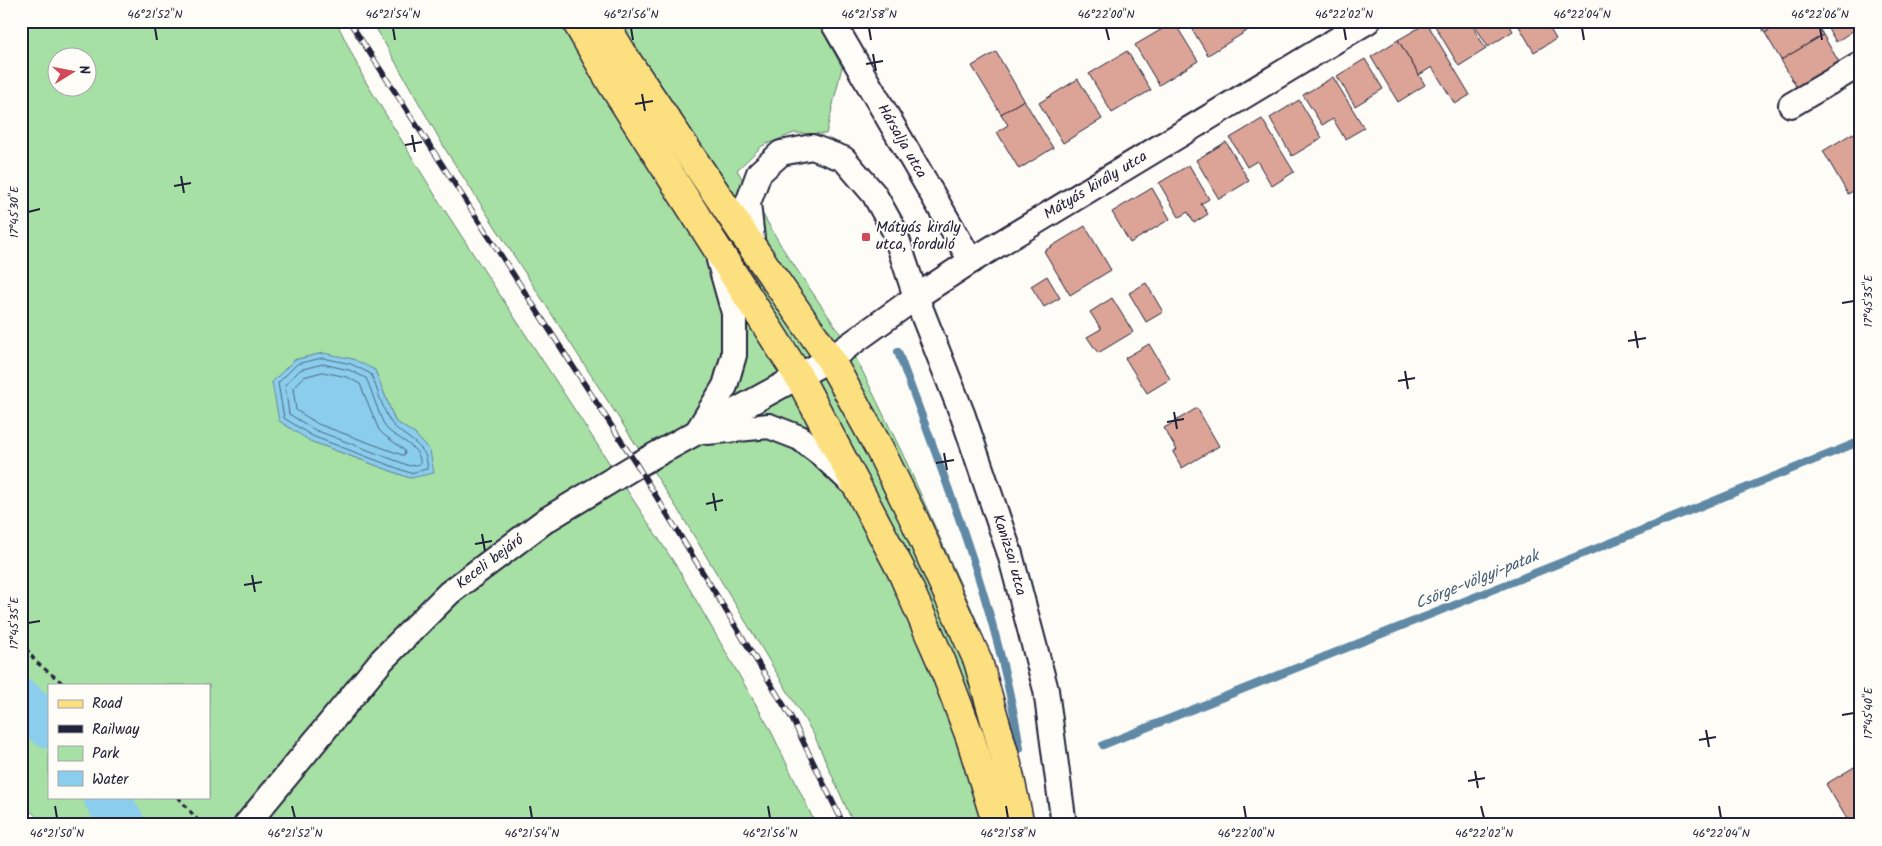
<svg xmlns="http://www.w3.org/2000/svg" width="1882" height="846" font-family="Kalam,sans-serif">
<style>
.green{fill:#a7e0a4;stroke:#648170;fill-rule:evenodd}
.water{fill:#8bcdec;stroke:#6189a5}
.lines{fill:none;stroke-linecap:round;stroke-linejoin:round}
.shore{stroke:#4c6682;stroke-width:1}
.stream{stroke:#6189a5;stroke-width:8}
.river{stroke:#8bcdec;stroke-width:45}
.building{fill:#dca497;stroke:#22223b}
.minor-casing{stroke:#22223b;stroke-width:28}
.major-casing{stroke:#22223b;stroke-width:31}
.path{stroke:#22223b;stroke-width:3;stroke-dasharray:5 4;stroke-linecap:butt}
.minor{stroke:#fdfcf7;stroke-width:24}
.major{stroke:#fce080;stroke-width:28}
.rail-casing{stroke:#22223b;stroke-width:5.5}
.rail{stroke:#fdfcf7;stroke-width:4;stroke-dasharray:11;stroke-linecap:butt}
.ticks{fill:none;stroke:#22223b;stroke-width:2}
.poi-dot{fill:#d1495b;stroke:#fdfcf7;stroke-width:2}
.labels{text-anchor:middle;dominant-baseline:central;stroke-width:4;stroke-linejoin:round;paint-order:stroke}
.street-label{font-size:15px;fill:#22223b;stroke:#fdfcf7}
.poi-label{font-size:15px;fill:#22223b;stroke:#fdfcf7;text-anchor:start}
.water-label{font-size:16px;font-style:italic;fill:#475e79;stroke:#fdfcf7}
.neatline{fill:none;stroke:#22223b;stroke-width:2}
.ticks-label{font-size:12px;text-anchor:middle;fill:#22223b}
</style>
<rect width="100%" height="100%" fill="#fdfcf7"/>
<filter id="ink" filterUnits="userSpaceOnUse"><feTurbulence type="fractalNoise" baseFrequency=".02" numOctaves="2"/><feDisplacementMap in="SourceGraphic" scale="10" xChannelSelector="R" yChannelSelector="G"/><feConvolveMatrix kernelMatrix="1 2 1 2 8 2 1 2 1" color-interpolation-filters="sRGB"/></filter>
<g filter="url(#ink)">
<g class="green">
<path d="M21,21H336L364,79L440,203L677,567L770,729L816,825H46L21,803ZM58,58H88V88H58ZM323,353L375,370L395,421L416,435L410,478L310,441L272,382L294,360ZM49,685H209V797H49Z"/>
<path d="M372,21H817L842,67L826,134L794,133L762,146L737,170L783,249L854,354L905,459L976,619L1009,720L1029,825H854L814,735L682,516L447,152Z"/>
</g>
<path class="water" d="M323,353L353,359L375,370L395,421L416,435L430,451L434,473L410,478L310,441L279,421L272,382L294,360Z"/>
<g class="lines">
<g class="shore">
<path d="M323,358L351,364L371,374C376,385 385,417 393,425C406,439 430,446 427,469L410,473L312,436L284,418L278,383L297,364Z"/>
<path d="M323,364L349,370L366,378C372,390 380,420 387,429C397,439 422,447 420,464L410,466L315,430L289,414L285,385L300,370Z"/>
<path d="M323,372L347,377L360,384L379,430L384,435L403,449L405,452L404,455H402L318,424L296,410L293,388L304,377Z"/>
</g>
<g class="stream">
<path d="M898,352C946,481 998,611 1020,748"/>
<path d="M1103,745L1625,537L1861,441"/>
</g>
<g class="river">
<path d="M21,701L49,726"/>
<path d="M106,797L123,825"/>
</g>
</g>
<g class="building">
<path d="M1187,21H1241L1247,31L1208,55Z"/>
<path d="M1432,21H1469L1486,49L1459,66Z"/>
<path d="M1472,21H1507L1513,31L1488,47Z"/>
<path d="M1516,21H1545L1556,39L1534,52Z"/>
<path d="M1758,21H1784L1765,33Z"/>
<path d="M1784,21H1815L1823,35L1781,60L1765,33Z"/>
<path d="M1824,21H1849L1854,30L1836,42Z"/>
<path d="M1174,22L1198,61L1159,85L1135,45Z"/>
<path d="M1427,23L1470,95L1455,104L1432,67L1419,75L1398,40Z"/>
<path d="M1823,35L1839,62L1797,88L1781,60Z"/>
<path d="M1398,40L1425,85L1398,102L1371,57Z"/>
<path d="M1127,51L1151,90L1112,113L1089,74Z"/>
<path d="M996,52L1024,100L1001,114L972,66Z"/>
<path d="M1365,59L1383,89L1355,106L1337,76Z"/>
<path d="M1333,77L1364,128L1345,139L1333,119L1322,125L1303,95Z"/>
<path d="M1078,79L1102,119L1063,143L1039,103Z"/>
<path d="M1024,100L1053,148L1019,169L997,132L1008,125L1001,114Z"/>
<path d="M1299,100L1322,138L1292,156L1270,118Z"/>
<path d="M1262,119L1294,172L1272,186L1257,161L1247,167L1230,138Z"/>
<path d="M1853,133L1861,145V186L1848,194L1823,151Z"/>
<path d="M1226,142L1249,181L1219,199L1196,160Z"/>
<path d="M1189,165L1209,199L1201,204L1208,214L1194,223L1188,212L1179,217L1159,183Z"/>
<path d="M1152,188L1170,219L1130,243L1112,212Z"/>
<path d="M1085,226L1111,270L1070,295L1044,251Z"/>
<path d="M1047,276L1060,298L1044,307L1031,286Z"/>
<path d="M1146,283L1163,312L1146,322L1129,293Z"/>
<path d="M1112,298L1133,332L1098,353L1087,337L1101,329L1090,312Z"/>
<path d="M1149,344L1170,379L1147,393L1125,358Z"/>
<path d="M1197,408L1219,446L1182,468L1173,452L1177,450L1164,428Z"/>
<path d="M1861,763V818L1850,824L1826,784Z"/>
</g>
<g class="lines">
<g class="minor-casing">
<g id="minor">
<path id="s1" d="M832,21L971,261"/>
<path d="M1791,105L1861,64"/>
<path id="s2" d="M753,248L748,203L759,173L781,153L812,147L844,159L874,194L894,230L916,297L963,416L1010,554L1046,690L1064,825"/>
<path d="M697,432L725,386L734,355V313L719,260"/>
<path d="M707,432L769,426L800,438L821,454L850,481"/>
<path id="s3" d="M246,825L382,660L449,593L546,520L637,465L830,359L916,297L971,261L1368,21"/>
</g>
</g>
<g class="major-casing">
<g id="major">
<path d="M576,21L612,84L799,377L859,490L902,572L942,663L970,737L997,825"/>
<path d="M603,21L629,64L753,248L830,359L879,448L914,519L978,661L1006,760L1020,825"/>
</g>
</g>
<g class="path">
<path d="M21,641L36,662L65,685"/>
<path d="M178,797L202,825"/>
</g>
<use href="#minor" class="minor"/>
<use href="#major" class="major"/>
<g class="rail-casing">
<path id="rail" d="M349,21L637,465L791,717L844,825"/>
</g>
<use href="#rail" class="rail"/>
</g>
</g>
<path class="ticks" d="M155,28L157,40M393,28L395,40M631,28L633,40M869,28L871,40M1106,28L1109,40M1344,28L1346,40M1582,28L1584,40M1820,28L1822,40M873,54L876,71M866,64L883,61M642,94L645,111M635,104L653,101M412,135L415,152M405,145L422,142M181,176L184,193M174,186L191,183M28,212L40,209M1842,303L1854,301M1635,331L1638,348M1628,341L1646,338M1405,371L1408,389M1398,381L1415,378M1174,412L1177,429M1167,422L1184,419M944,453L947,470M936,463L954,460M713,493L716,511M706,504L723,500M482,534L485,551M475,544L492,541M252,575L255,592M244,585L262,582M28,623L40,621M1842,715L1854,713M1706,730L1709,747M1699,740L1716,737M1475,771L1478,788M1468,781L1485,778M55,806L57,818M292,806L295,818M530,806L532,818M768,806L770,818M1006,806L1008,818M1244,806L1246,818M1481,806L1484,818M1719,806L1721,818"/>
<rect class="poi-dot" x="861" y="232" width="10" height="10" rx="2.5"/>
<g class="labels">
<g class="street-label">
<text stroke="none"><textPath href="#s1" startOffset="139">Hársalja utca</textPath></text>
<text stroke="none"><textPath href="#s3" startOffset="1074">Mátyás király utca</textPath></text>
<text stroke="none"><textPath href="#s2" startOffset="605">Kanizsai utca</textPath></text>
<text stroke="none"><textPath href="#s3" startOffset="360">Keceli bejáró</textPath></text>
</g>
<g class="poi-label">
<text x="876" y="228">Mátyás király<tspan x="876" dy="17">utca, forduló</tspan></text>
</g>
<g class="water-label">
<text transform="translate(1477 580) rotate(-22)">Csörge-völgyi-patak</text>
</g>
</g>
<rect width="1882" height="846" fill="none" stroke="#fdfcf7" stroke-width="55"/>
<rect x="48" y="684" width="162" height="115" fill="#fdfcf7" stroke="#a5a5ac"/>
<rect x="58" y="700" width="25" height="8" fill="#fce080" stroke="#a5a5ac"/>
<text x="92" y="708" font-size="15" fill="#22223b">Road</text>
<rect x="58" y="725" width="25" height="8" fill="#22223b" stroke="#a5a5ac"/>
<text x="92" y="734" font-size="15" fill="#22223b">Railway</text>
<rect x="58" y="746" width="25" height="15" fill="#a7e0a4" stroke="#a5a5ac"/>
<text x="92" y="758" font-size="15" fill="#22223b">Park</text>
<rect x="58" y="771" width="25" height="15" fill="#8bcdec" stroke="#a5a5ac"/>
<text x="92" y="784" font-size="15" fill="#22223b">Water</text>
<g transform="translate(72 72) rotate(80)"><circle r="24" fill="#fdfcf7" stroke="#a5a5ac"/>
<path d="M0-4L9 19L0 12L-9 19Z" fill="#d1495b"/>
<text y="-8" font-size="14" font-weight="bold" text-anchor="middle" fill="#22223b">N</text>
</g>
<rect x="28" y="28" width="1826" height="790" class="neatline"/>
<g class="ticks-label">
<text x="155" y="18">46°21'52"N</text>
<text x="393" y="18">46°21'54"N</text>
<text x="631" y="18">46°21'56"N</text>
<text x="869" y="18">46°21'58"N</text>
<text x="1106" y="18">46°22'00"N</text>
<text x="1344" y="18">46°22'02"N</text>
<text x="1582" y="18">46°22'04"N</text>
<text x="1820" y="18">46°22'06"N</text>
<text transform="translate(14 212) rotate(-90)" y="4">17°45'30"E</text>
<text transform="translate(1868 301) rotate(-90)" y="4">17°45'35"E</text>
<text transform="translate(14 623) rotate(-90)" y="4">17°45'35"E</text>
<text transform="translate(1868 713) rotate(-90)" y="4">17°45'40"E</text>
<text x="57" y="837">46°21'50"N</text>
<text x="295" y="837">46°21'52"N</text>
<text x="532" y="837">46°21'54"N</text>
<text x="770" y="837">46°21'56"N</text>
<text x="1008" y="837">46°21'58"N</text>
<text x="1246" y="837">46°22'00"N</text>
<text x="1484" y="837">46°22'02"N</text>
<text x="1721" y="837">46°22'04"N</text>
</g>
</svg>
